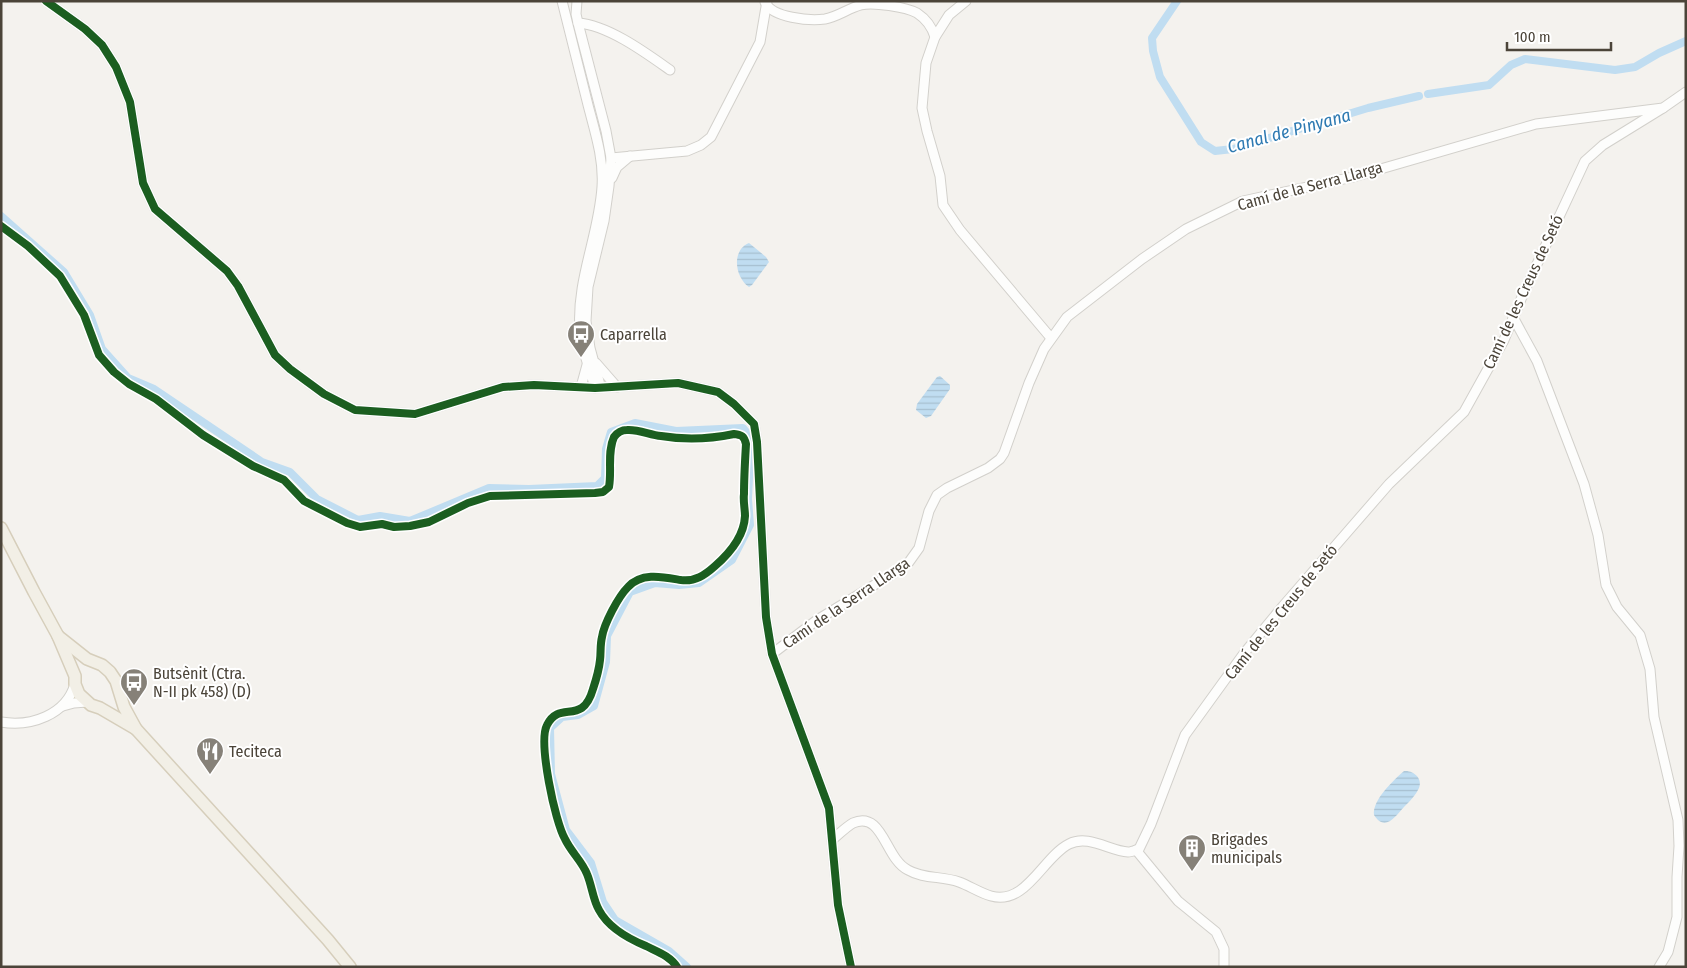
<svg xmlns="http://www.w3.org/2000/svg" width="1687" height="968" font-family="'Fira Sans Condensed',sans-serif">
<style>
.water{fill:url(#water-rules)}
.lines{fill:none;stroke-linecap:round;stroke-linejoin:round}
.canal{stroke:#c0ddf1;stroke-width:8}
.minor-casing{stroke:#d2d0cb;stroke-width:11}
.major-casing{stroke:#d6cebb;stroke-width:14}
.minor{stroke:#fdfdfc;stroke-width:9}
.major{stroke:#f2efe6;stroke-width:11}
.cycleway-casing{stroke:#fff;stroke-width:11}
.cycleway{stroke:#1b5e20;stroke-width:8}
.labels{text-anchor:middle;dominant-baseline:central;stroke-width:4;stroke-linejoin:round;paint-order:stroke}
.street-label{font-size:16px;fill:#4b4439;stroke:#fff}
.poi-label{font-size:16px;fill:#4b4439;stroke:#fff;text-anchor:start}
.water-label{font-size:18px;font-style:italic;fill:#2e7ab2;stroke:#fff}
</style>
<defs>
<pattern id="water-rules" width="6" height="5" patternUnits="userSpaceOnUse" patternTransform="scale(1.25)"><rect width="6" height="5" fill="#c0ddf1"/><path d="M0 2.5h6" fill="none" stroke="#a6bfcf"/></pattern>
</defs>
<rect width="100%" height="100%" fill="#f4f2ee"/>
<g class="water">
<path d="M749,243L766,257L769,262L752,285L749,287C735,278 731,250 749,243Z"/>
<path d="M940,376L950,385V389L931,416L926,418L916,410L917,404L937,377Z"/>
<path d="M1404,771C1414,770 1423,779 1419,788C1416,795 1409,802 1404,807C1395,817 1385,832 1374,815C1372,800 1394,780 1404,771Z"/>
</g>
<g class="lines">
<g class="canal">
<path d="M1177,1L1152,38L1153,51L1160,77L1201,142L1215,151L1233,149L1368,108L1419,96"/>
<path d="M1428,94L1489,85L1511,65L1525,59L1615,70L1635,67L1659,53L1686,41"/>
<path d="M1,216L64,272L90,315L102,349L128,378L154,389L262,462L290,472L317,499L358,520L380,516L410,521L489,488L529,489L597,486L605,478L606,449L611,432L635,423L676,431L743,428L751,438L748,499L750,525L732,560L699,583L679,585L655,583L630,592L607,636L606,662L594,706L578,715L562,717L550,728L551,774L566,830L591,863L603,902L615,920L669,951L687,967"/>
</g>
<g class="minor-casing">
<g id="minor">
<path d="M46,1L85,29L102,45L116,67L130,102L143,183L155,209L227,271L238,286L275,355L290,369L324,394L355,410L415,414L503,387L534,385L595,388L678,383L718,392L734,404L754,424L757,442L766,617L772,654L829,808L838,905L851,967"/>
<path d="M562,1C571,36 579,70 588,105C595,132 604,159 602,187C599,235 576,281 580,330C581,350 590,368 595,388"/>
<path d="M577,1L576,14L578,23L606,131L611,158L609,186L604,221L588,287L586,321L590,348L600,385"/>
<path d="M966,1L949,15L935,37L926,63L922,108L927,131L940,176L943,205L960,230L1051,338"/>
<path d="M765,2C772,18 810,21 825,19C837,17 849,8 861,5C873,2 906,7 917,13C926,19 932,27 935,37"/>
<path d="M578,23C608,25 646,53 670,70"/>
<path d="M611,158L687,151L701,145L711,137L760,42L767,1"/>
<path d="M612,178L617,167L630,156"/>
<path d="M1513,317L1537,361L1584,484L1598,535L1606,585L1617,607L1640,635L1650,669L1654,717L1678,820L1679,846L1677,877V917L1668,952L1659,967"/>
<path d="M596,363L617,387"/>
<path d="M581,387L587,365"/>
<path d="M772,654L817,620L894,573L909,562L919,548L929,511L937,495L947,488L988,468L1000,459L1004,453L1029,383L1044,349L1067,317L1142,259L1186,229L1243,201L1353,177L1536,124L1663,108L1686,92"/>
<path d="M63,706L74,703L87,702"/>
<path d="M1,722C31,727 66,715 75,684"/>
<path d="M832,840C839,834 846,827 853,823C883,810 885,859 908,870C923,879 943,876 959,882C970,886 980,893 991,896C1026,906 1043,857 1069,844C1088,834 1110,851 1128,852C1131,852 1136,850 1139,849L1151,824L1185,735L1245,652L1283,606L1389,484L1464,412L1504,340L1524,292L1585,161L1603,145L1663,108"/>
<path d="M1136,850L1178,901L1216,932L1224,949V967"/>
</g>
</g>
<g class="major-casing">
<g id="major">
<path d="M1,528L34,592L58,636L75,676V684L79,694L91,705L100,708L136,729"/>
<path d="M58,636L87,659L102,665L110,672L116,681L124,707L136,729L328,940L350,967"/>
</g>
</g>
<use href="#minor" class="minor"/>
<use href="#major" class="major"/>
<g class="cycleway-casing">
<g id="cycleway">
<path d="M46,1L85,29L102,45L116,67L130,102L143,183L155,209L227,271L238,286L275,355L290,369L324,394L355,410L415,414L503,387L534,385L595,388L678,383L718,392L734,404L754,424L757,442L766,617L772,654L829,808L838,905L851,967"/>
<path d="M1,226L28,246L60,276L84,315L99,355L114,372L129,384L156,399L203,435L253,466L284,480L304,501L347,523L360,527L382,524L394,527L410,526L429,522L468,503L490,496L595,493L603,492L609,487C612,471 607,452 614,437C617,433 621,430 627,430C638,429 650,435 661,436C685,440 710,439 734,434C742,435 744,436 746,444C745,461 744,477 744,494C743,501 745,509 745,516C744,537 730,553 715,566C705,575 695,582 681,580C663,577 642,572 628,587C618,597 604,624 602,637C600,645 601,652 600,660C599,670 596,680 593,689C582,727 560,699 547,725C538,742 555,822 565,839C571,852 582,861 587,874C592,886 593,900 599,910C608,927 629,939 646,946C658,952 670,956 677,967"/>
</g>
</g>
<use href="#cycleway" class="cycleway"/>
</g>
<defs>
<g id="bus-pin" transform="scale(1.4375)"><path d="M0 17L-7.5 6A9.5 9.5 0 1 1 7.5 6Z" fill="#868178" stroke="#fff"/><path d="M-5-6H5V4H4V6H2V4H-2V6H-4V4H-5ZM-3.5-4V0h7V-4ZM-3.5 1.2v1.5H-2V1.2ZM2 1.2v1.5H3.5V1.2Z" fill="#fff"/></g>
<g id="restaurant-pin" transform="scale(1.4375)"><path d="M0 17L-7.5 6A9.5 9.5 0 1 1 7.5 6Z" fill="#868178" stroke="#fff"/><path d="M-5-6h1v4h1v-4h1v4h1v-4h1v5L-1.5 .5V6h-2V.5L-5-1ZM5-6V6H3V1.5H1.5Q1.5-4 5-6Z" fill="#fff"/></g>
<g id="building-pin" transform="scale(1.4375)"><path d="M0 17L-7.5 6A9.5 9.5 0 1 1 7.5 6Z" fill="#868178" stroke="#fff"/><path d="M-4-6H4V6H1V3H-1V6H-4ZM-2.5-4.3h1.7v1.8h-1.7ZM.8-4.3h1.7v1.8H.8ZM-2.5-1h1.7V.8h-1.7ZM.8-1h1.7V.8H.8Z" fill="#fff"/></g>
</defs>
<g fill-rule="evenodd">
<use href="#bus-pin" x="581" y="334"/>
<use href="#bus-pin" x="134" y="682"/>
<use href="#restaurant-pin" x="210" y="751"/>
<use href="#building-pin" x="1192" y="848"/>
</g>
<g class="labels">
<g class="street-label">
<text transform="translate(1310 186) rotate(-15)">Camí de la Serra Llarga</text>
<text transform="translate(1523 292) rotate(-65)">Camí de les Creus de Setó</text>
<text transform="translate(846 603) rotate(-34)">Camí de la Serra Llarga</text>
<text transform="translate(1281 612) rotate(-51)">Camí de les Creus de Setó</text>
</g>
<g class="poi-label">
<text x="600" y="334">Caparrella</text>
<text x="153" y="673">Butsènit (Ctra.<tspan x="153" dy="18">N-II pk 458) (D)</tspan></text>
<text x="229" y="751">Teciteca</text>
<text x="1211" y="839">Brigades<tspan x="1211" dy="18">municipals</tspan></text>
</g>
<g class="water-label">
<text transform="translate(1289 131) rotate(-15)">Canal de Pinyana</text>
</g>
</g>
<rect width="1687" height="968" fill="none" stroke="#4b4439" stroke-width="5"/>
<path d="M1507 42v8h104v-8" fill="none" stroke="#4b4439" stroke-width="2.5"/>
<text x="1514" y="42" font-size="15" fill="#4b4439" stroke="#ffffff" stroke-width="4" paint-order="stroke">100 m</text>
</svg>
